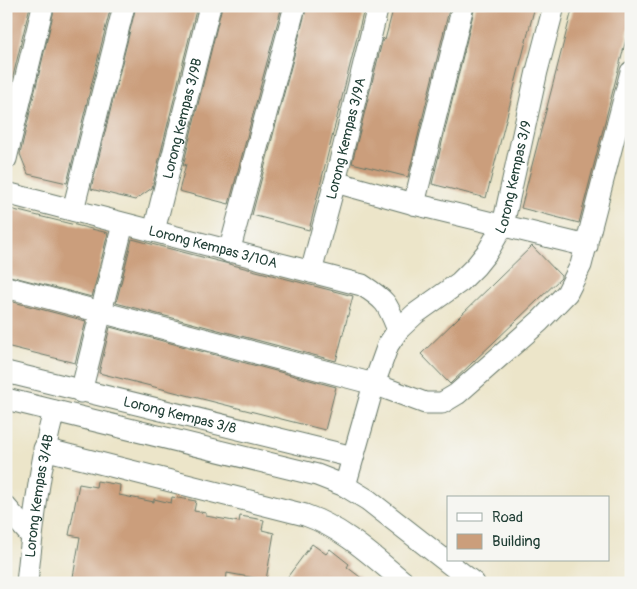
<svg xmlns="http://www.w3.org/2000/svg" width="637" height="589" font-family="Pangolin,sans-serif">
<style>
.building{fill:#cb9e7b}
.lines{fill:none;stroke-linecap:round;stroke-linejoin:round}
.street-casing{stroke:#677868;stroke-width:23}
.street{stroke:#fff;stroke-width:21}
.labels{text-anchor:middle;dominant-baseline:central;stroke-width:4;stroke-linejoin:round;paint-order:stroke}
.street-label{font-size:14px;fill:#1f3d34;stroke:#f6f6f2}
</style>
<rect width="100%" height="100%" fill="#f6f6f2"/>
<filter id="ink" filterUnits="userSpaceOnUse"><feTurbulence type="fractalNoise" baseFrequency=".02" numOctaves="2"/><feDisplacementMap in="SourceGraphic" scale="10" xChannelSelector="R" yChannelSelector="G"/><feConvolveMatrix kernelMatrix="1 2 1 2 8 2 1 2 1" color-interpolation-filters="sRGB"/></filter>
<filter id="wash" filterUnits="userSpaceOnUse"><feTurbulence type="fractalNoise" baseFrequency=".0096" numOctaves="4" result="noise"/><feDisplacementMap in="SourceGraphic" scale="20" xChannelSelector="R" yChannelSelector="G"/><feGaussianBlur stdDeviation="1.12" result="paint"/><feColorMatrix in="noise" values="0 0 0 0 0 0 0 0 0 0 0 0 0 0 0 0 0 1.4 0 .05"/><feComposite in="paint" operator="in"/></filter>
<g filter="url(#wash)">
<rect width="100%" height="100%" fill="#ece5c9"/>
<g id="blocks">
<g class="building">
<path d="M6,6H30L6,105Z"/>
<path d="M55,6H111L67,183L28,174L20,154Z"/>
<path d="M136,6H197L152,188L135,200L91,189Z"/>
<path d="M222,6H282L229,204L179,191L186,164L183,166Z"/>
<path d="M307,6H358L363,13L309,230L252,215Z"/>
<path d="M394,6H450L408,177L352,163L383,38L385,40Z"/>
<path d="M475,6H535L486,198L432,184Z"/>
<path d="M573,6H631V20L579,223L521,208Z"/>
<path d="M6,208L108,233L92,297L6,275Z"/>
<path d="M132,239L353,296L336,361L116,303Z"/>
<path d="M532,246L561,276V278L450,384L421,354Z"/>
<path d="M6,300L86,321L75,363L6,346Z"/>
<path d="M110,327L336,387L325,430L99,373Z"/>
<path d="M97,481L120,485L119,495L154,502V499L171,503L172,497L196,501L194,511L206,513V516L239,522L240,516L264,520L262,530L274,533L266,580L227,573L226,583H72L80,537L69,535L79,484L96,487Z"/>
<path d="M312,544L326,554L330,549L349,564L347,567L368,583H283Z"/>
</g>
</g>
</g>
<g filter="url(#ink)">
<use href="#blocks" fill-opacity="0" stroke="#677868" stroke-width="1"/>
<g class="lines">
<g class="street-casing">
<g id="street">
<path d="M6,159L43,6"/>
<path d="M335,182L414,204L587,246"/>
<path id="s1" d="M6,193L362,285C387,301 387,303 398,330"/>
<path d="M414,204L463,6"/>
<path d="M73,210L124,6"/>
<path id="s2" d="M154,231L210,6"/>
<path d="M229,252L295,6"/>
<path id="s3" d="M311,272L335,182L378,6"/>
<path d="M6,287L374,384L425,403H442L457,394L540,321L567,293L581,265L631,72"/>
<path id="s4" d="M6,372L353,457"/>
<path d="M81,392L123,224"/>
<path d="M6,399L317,475L345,486L368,500L474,583"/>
<path d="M44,449L305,515C345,529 373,557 405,583"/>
<path id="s5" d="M345,486L374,384L388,345L398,330L415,314L460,282L476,266L488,251L503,225L537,71L554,6"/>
<path d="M6,507L31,536"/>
<path id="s6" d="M27,583C33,525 39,467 54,411"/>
</g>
</g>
<use href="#street" class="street"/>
</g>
</g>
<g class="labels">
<g class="street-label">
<text stroke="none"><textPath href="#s2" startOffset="116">Lorong Kempas 3/9B</textPath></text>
<text stroke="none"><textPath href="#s3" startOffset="138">Lorong Kempas 3/9A</textPath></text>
<text stroke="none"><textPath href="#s5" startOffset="365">Lorong Kempas 3/9</textPath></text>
<text stroke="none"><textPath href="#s1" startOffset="214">Lorong Kempas 3/10A</textPath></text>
<text stroke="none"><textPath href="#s4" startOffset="179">Lorong Kempas 3/8</textPath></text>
<text stroke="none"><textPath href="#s6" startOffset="88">Lorong Kempas 3/4B</textPath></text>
</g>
</g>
<rect width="637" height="589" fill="none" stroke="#f6f6f2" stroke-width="25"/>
<rect x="447" y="496" width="162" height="65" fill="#f6f6f2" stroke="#a0aca6"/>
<rect x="457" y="513" width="25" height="8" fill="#ffffff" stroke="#a0aca6"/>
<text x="492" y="522" font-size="15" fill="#1f3d34">Road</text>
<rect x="457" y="534" width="25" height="15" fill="#cb9e7b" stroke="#a0aca6"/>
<text x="492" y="546" font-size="15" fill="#1f3d34">Building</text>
</svg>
